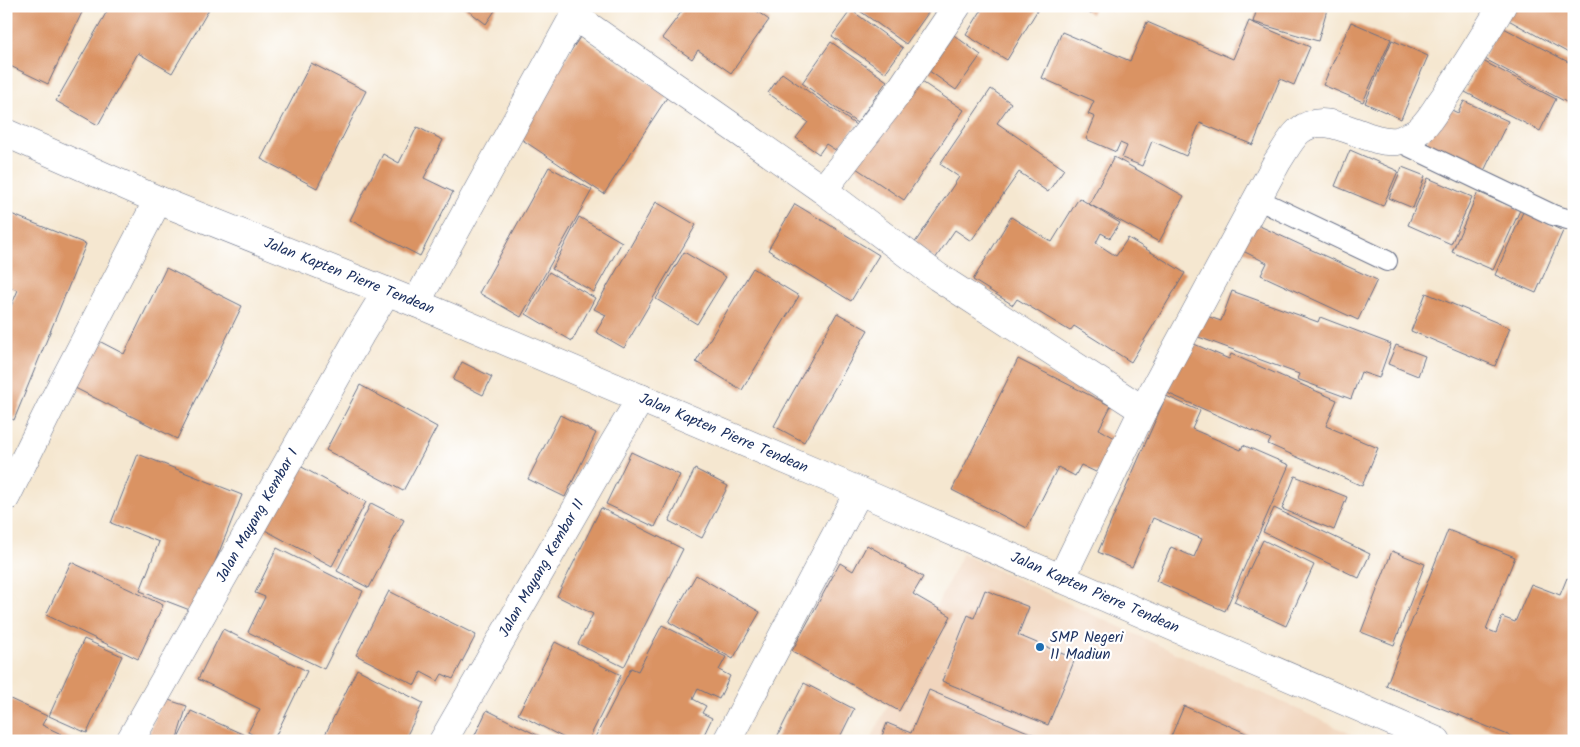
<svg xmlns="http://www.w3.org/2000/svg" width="1580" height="747" font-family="Kalam,sans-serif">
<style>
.built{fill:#f1d5bd}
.building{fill:#da9363}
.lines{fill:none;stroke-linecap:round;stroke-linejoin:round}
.service-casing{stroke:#676f86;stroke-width:22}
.minor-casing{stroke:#676f86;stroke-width:29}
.tertiary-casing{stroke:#676f86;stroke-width:29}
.secondary-casing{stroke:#676f86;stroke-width:29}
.service{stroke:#fff;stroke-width:20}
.minor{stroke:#fff;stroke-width:28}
.tertiary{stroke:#fff;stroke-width:28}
.secondary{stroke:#fff;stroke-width:28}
.poi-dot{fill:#1f6fb2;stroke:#fff;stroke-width:2}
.labels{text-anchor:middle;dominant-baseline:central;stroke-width:4.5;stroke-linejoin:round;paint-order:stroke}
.street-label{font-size:15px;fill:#1b2f5e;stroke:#fff}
.poi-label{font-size:15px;fill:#1b2f5e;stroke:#fff;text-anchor:start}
</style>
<rect width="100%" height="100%" fill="#fff"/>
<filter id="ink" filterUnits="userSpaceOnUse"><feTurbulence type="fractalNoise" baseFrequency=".02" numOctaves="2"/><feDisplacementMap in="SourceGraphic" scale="10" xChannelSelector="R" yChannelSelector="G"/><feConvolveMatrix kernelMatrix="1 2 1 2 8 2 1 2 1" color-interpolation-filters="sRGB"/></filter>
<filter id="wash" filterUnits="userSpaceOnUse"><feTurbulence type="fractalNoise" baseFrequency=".0096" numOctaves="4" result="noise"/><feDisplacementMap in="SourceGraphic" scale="20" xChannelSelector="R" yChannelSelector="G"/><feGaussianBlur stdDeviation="1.12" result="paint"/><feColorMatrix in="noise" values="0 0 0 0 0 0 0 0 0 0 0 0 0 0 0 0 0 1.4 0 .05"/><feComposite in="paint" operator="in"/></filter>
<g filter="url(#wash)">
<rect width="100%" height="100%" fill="#f5e7d0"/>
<path class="built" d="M962,554L1366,741H870Z"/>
<g id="blocks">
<g class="building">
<path d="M6,6H85L48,84L6,64Z"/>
<path d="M110,6H211L172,73L138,53L98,125L56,101Z"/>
<path d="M462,6H498L486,24Z"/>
<path d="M675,6H750L769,20L731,73L698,50L692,59L662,38L682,11Z"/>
<path d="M853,6H933L906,44Z"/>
<path d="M984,6H1040L1007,60L966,35Z"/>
<path d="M1078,6H1096L1091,14Z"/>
<path d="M1328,6L1318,41L1253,22L1257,9L1249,7Z"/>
<path d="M1509,6H1574V56L1503,17Z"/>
<path d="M851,10L903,48L885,73L832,36Z"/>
<path d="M1249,21L1310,47L1294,85L1280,79L1253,145L1200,123L1186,156L1152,141L1142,166L1122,158L1127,146L1120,143L1116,152L1086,139L1095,117L1088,114L1094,101L1042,78L1062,32L1130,61L1147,22L1233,59Z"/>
<path d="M1351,22L1391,39L1363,102L1323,85Z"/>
<path d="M1500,26L1574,65V91L1568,103L1483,58Z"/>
<path d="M951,33L981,55L956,90L925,68Z"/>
<path d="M580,37L668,96L604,194L515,135Z"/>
<path d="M1392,40L1428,56L1401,119L1365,103Z"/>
<path d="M831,42L887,81L857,123L802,83Z"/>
<path d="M1481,60L1556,99L1540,131L1465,92Z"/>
<path d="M311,63L366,91L317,188L261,159Z"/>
<path d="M782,73L856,125L837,151L826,144L819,154L796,138L808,122L768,93Z"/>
<path d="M913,76L964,110L904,200L853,166Z"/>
<path d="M991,89L1011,103L997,123L1064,169L1048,192L1019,172L971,241L955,230L935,259L914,244L959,177L940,164Z"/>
<path d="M1464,101L1508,121L1484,171L1426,143L1443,106L1458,113Z"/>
<path d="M417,127L443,140L424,178L453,192L420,256L350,220L383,154L399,163Z"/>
<path d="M1350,150L1398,171L1383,206L1335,186Z"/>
<path d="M1114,157L1184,196L1159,242L1089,204Z"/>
<path d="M549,167L592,190L521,317L479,293Z"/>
<path d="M1402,167L1425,176L1413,208L1389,198Z"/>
<path d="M1428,178L1472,197L1451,244L1408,225Z"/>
<path d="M1478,192L1520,210L1493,270L1452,252Z"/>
<path d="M1079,198L1120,223L1110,238L1101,233L1096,243L1116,256L1128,238L1185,273L1131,362L1074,326L1070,331L1017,299L1013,305L973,280L1011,217L1052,242Z"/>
<path d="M656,202L696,225L624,348L596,332L606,315L594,309Z"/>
<path d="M795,204L879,255L851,301L768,250Z"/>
<path d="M6,212L86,244L14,420L6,417V318L18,290L6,286Z"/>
<path d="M1523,212L1563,231L1536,293L1495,275Z"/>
<path d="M579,217L622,242L594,292L552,269Z"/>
<path d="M1251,222L1377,280L1358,320L1261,275L1267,263L1239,249Z"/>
<path d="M684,252L726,277L697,324L656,299Z"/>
<path d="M166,268L242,306L177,439L75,388L99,341L124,354Z"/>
<path d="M753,268L799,296L742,390L696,362Z"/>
<path d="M549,272L595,298L572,341L526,314Z"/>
<path d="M1232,291L1318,322L1320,317L1391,344L1379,378L1361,372L1351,399L1297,379L1299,374L1193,335L1201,314L1221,321Z"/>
<path d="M1426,293L1510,328L1495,366L1411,331Z"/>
<path d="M837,313L868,330L804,442L774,426Z"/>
<path d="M1187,341L1229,359L1231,354L1337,400L1326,426L1378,448L1362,486L1268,444L1271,439L1165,392Z"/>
<path d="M1396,345L1425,356L1418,376L1388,364Z"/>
<path d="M1018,359L1111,406L1099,429L1115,438L1098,473L1081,465L1075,476L1058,467L1027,528L952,490Z"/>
<path d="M462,362L492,377L483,395L453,380Z"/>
<path d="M360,385L437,427L403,491L326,450Z"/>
<path d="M1166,396L1200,411L1192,429L1241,450L1243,445L1289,465L1225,611L1156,581L1171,547L1194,557L1202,539L1153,518L1132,567L1098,552Z"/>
<path d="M560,415L596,433L565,497L528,479Z"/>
<path d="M631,452L680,475L655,527L606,504Z"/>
<path d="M138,454L242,495L195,612L140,591L159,542L111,523Z"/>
<path d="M298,465L366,502L332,566L263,529Z"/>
<path d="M695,469L728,486L702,538L669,521Z"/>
<path d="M1295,476L1347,497L1334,530L1282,509Z"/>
<path d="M371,503L404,520L369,588L337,571Z"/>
<path d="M601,508L683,549L624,667L578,644L593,614L557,596Z"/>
<path d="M1274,508L1370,554L1359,578L1263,532Z"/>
<path d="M1448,530L1515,557L1486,629L1496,633L1502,617L1515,622L1531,584L1560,595L1567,578L1574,581V729L1569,741H1523L1386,686Z"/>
<path d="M1263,540L1314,565L1286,626L1234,602Z"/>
<path d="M867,545L923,577L913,594L951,616L899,711L792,651L840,563L853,571Z"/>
<path d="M277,548L363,591L324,669L248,632L265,597L255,593Z"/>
<path d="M1392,551L1425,564L1394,645L1361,632Z"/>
<path d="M71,562L163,605L138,659L46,615Z"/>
<path d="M696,575L760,612L733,659L669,622Z"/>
<path d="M985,590L1029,607L1018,635L1075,659L1048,725L942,681L968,615L974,618Z"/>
<path d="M389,591L476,635L453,679L442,674L438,681L421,672L415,685L356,655Z"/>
<path d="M662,625L726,657L719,670L730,676L719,699L698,689L693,699L706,706L702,713L712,718L701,741H689L681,737L679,741H593L631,668L638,671Z"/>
<path d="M223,629L307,671L273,741H264L248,732L260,709L198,679Z"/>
<path d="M84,639L122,656L87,733L49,716Z"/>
<path d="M555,642L621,675L588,741H570L518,714Z"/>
<path d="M357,669L423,703L404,741H322Z"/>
<path d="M804,683L854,709L838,741H775Z"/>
<path d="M929,690L1049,741H880L887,723L911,733Z"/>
<path d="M6,697L47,716L42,725L76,741H6Z"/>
<path d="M162,698L187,706L176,741H165L149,735Z"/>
<path d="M1184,706L1264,741H1169Z"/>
<path d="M487,710L549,741H472Z"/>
<path d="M191,711L258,741H177Z"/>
</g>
</g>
</g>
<g filter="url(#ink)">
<use href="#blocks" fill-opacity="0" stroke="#676f86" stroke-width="1"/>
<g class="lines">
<g class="service-casing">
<g id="service">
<path d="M1398,141L1553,215L1574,221"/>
<path d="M1257,199L1387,261"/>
</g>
</g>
<g class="minor-casing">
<g id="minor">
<path d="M574,16L823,190L938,277L1143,410"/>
<path d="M823,190L898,93L957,6"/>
<path d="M6,497L55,398L158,200"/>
<path d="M1061,579L1143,410L1277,162C1284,152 1290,139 1299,131C1329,107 1364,145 1397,141C1402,140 1409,136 1414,134C1426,127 1433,113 1441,102C1463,71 1482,39 1502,6"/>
<path id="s1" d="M130,741L360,335L387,291"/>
<path id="s2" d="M443,741L614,443L641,398"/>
<path d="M727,741L859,491"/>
</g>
</g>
<g class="tertiary-casing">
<path id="tertiary" d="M416,303L574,16L581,6"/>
</g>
<g class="secondary-casing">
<g id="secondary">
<path id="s3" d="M6,133L158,200L416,303L859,491L1437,741"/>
</g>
</g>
<use href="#service" class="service"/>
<use href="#minor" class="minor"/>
<use href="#tertiary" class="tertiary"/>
<use href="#secondary" class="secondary"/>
</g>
</g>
<circle class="poi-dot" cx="1040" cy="647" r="5"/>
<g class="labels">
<g class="street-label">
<text stroke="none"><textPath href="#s3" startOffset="372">Jalan Kapten Pierre Tendean</textPath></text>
<text stroke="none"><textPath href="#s3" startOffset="778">Jalan Kapten Pierre Tendean</textPath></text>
<text stroke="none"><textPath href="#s1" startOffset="259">Jalan Mayang Kembar I</textPath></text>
<text stroke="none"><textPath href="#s2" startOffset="199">Jalan Mayang Kembar II</textPath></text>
<text stroke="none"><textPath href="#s3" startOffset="1182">Jalan Kapten Pierre Tendean</textPath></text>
</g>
<g class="poi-label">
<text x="1050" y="638">SMP Negeri<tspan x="1050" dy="17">11 Madiun</tspan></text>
</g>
</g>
<rect width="1580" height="747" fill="none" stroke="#fff" stroke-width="25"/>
</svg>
